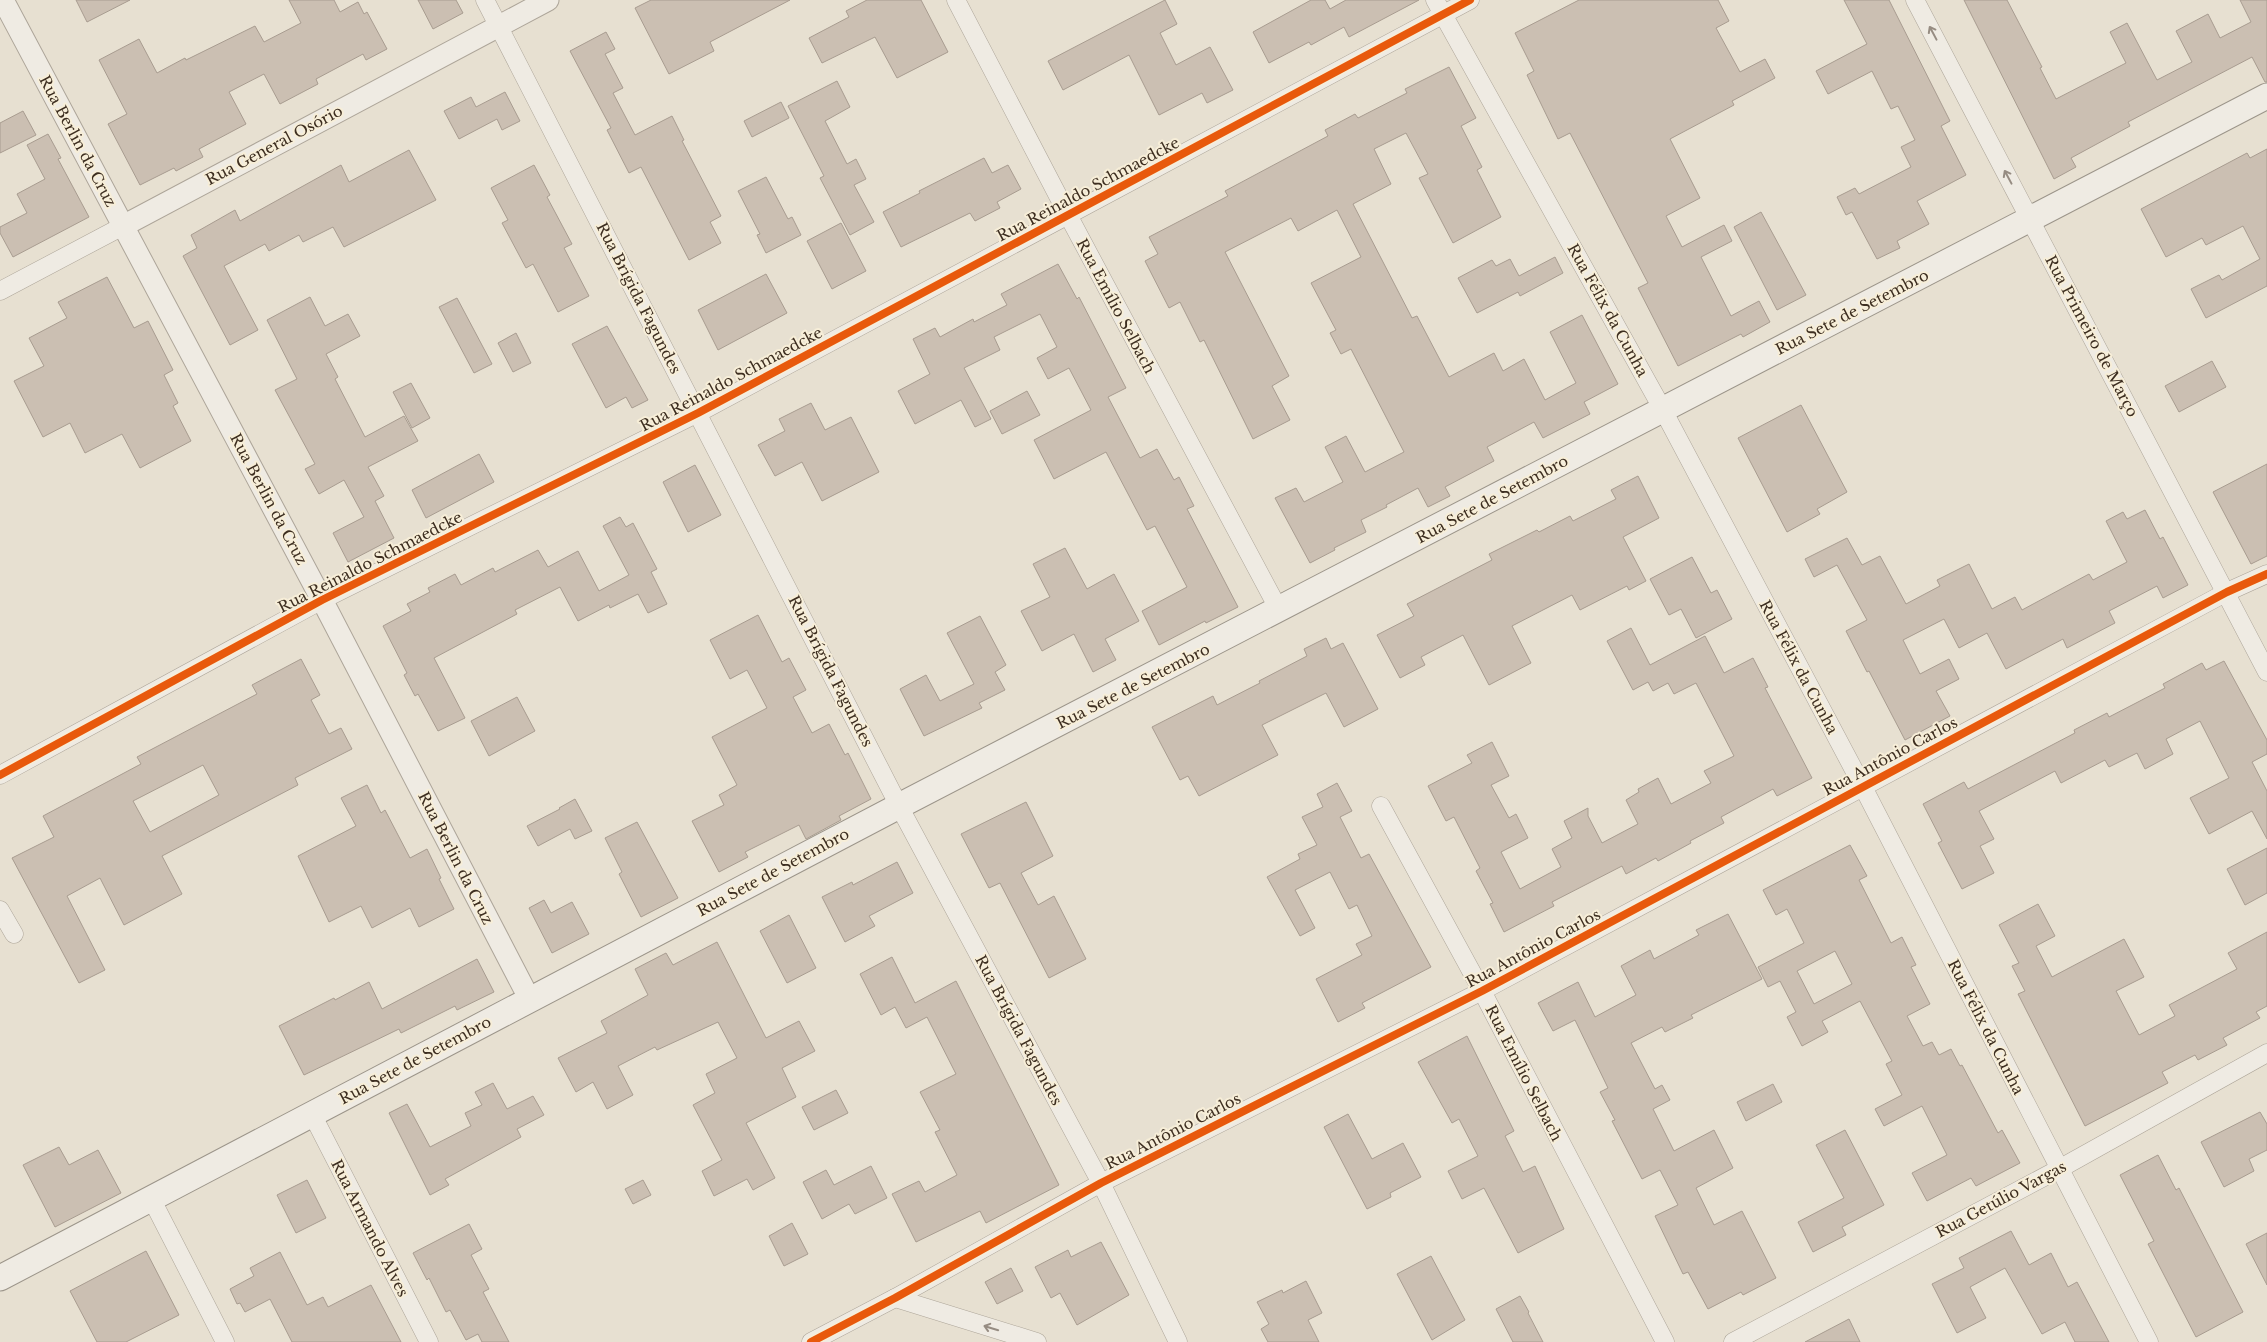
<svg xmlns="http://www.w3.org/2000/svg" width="2267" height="1342" font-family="'Libre Baskerville',serif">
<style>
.building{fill:#cbbfb2;stroke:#a89c90;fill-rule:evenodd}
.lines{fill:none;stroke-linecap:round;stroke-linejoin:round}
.minor-casing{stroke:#ada599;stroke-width:19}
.tertiary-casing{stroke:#ada599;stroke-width:23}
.secondary-casing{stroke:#9c958a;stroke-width:27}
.minor{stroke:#efebe3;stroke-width:18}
.tertiary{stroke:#efebe3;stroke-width:21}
.secondary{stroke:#efebe3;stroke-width:25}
.cycleway-casing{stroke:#f7eed8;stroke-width:11}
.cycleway{stroke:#e8590c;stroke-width:8}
.oneway{stroke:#968c82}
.labels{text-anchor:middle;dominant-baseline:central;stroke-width:4;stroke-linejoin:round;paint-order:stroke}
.street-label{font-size:15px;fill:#3d2e20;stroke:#f7eed8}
</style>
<rect width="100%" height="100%" fill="#e7e0d1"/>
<g class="building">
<path d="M76,0H130L87,22Z"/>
<path d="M289,0H334L340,12L358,2L364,14L367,12L387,49L366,60L363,54L316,79L318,84L280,104L264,74L229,92L246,124L199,149L203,157L176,171L174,168L140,185L108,124L127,114L99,60L139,39L157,73L185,58L186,60L255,26L264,42L301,23Z"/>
<path d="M418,0H456L463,13L433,29Z"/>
<path d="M651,0H790L710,42L714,51L669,74L635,8Z"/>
<path d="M867,0H921L948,52L897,78L875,37L822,63L809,38L849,17L846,11Z"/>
<path d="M1165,0L1177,24L1160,33L1176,65L1210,47L1233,90L1207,103L1202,93L1159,115L1129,55L1063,90L1048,61Z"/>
<path d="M1311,0H1325L1330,9L1346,0H1419L1349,37L1344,27L1311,45L1309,42L1269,63L1253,32Z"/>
<path d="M1579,0H1718L1729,21L1716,28L1740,72L1765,59L1775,78L1732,101L1734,105L1670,139L1700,198L1666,216L1682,247L1724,225L1732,241L1701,257L1731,316L1759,301L1770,322L1743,337L1741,334L1678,366L1638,288L1648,283L1570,133L1558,139L1527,75L1534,71L1515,33Z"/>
<path d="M1844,0H1889L1950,121L1941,126L1966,175L1917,201L1929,224L1897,241L1900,248L1877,259L1852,212L1846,215L1837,197L1855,188L1859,194L1911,167L1901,147L1915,140L1898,106L1891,109L1872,71L1828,94L1816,71L1867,44Z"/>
<path d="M1964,0H2007L2042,67L2040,68L2056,99L2126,63L2110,32L2127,23L2157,80L2192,62L2176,31L2208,14L2220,38L2251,22L2240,0H2267V82H2265L2252,57L2128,122L2130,126L2071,158L2076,167L2054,179Z"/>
<path d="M606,32L615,49L605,54L623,88L613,93L635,135L672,116L684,140L682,141L721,216L710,222L721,243L689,260L641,167L629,173L607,130L611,128L570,51Z"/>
<path d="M1449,67L1476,118L1461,126L1482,167L1477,170L1501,217L1453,243L1419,178L1428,174L1406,133L1374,149L1391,184L1353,204L1412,318L1417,316L1449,377L1494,353L1503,371L1524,359L1545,400L1576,383L1550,332L1582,315L1618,384L1584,402L1590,414L1543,438L1534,422L1487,447L1494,461L1445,487L1450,496L1428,507L1418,488L1386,505L1387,507L1361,520L1366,532L1334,548L1335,550L1310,563L1275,498L1296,488L1304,502L1343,482L1325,447L1346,436L1365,472L1404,452L1351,349L1341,354L1330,333L1336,330L1311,283L1361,257L1337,210L1298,231L1291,218L1225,252L1289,376L1272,386L1290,420L1253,439L1204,340L1200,342L1180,302L1169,308L1145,261L1158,254L1149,237L1228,196L1225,191L1328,136L1325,130L1355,114L1358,118L1407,93L1405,89Z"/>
<path d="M837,81L850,107L825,121L847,164L856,159L866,179L854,185L874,222L850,235L820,178L824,176L788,106Z"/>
<path d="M505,92L520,121L502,130L497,119L459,139L444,111L471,97L476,107Z"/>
<path d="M781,102L789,118L752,137L744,121Z"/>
<path d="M23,111L36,135L0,153V123Z"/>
<path d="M48,134L61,158L58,159L89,217L13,257L0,233V227L27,213L17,194L45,179L27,145Z"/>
<path d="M2267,149V286L2206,318L2191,289L2219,275L2222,280L2260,259L2243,226L2206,245L2202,238L2166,257L2141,209L2247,153L2250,158Z"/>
<path d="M409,150L436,200L344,247L333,227L303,242L299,235L269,251L265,244L224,266L258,330L230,345L183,256L197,248L191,235L235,210L240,221L341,165L349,182Z"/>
<path d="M984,158L992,173L1008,165L1021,189L997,202L1000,208L975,221L970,213L901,247L883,212L920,193L919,191Z"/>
<path d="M534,165L550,195L547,197L572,244L564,248L589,296L558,312L533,264L526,268L502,223L508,220L491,188Z"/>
<path d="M766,177L788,219L792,217L801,235L766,253L757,235L760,234L738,191Z"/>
<path d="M1761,212L1806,295L1777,310L1734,227Z"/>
<path d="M841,223L866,271L832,289L807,241Z"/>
<path d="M1555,257L1563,273L1520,296L1518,292L1477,313L1458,278L1492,260L1496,266L1510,259L1519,276Z"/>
<path d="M1058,264L1077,299L1079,297L1126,388L1108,397L1140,458L1157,449L1174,480L1179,477L1194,506L1187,509L1238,607L1206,623L1205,621L1159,645L1142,611L1187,587L1155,526L1147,530L1106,452L1054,479L1034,440L1091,410L1069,368L1048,379L1037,358L1057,347L1040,314L994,337L1000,350L964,368L991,419L975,427L961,400L915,424L898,391L930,374L913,339L935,328L940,337L973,319L974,322L1007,305L1001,294Z"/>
<path d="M766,274L787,313L718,350L698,310Z"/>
<path d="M107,277L134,328L148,321L173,370L164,375L178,403L173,406L191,441L140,468L122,434L85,453L70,423L43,437L14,381L44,366L29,338L67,318L58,302Z"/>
<path d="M310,297L325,326L348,314L360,336L326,354L338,377L335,379L365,437L404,416L418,441L368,467L384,496L375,501L394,538L348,562L333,533L364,517L344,480L319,494L305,469L315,464L275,390L297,379L267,320Z"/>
<path d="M457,298L492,364L474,373L439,307Z"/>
<path d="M607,326L648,400L632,408L626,397L606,408L572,344Z"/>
<path d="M516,333L531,363L513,372L498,343Z"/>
<path d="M2212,361L2226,387L2179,412L2165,386Z"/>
<path d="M411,383L430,418L412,428L393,392Z"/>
<path d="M1027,391L1040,415L1002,434L990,411Z"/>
<path d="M811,403L825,430L851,417L879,472L822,501L802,462L775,476L758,445L785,431L779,419Z"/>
<path d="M1801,405L1847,492L1817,509L1820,514L1787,532L1738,438Z"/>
<path d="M479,454L494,482L426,518L412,490Z"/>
<path d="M2267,464V556L2251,564L2213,492Z"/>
<path d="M695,465L721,515L688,532L663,482Z"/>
<path d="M1638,476L1659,518L1623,537L1646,581L1629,590L1627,586L1580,610L1572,595L1512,626L1531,663L1489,685L1463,635L1421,657L1425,665L1400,678L1377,635L1414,616L1407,604L1492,560L1489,554L1537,530L1539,532L1570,516L1573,521L1616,499L1611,490Z"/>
<path d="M2145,510L2160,539L2163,537L2188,585L2163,598L2157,586L2109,611L2115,623L2067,648L2063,639L2006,669L1987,633L1959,648L1944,619L1903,640L1920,674L1949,659L1959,679L1936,691L1950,716L1905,740L1869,671L1867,672L1846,631L1867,620L1837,565L1814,577L1805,559L1847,538L1862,565L1880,556L1906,604L1940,586L1937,580L1969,564L1992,609L2015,597L2022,610L2089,574L2093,580L2127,562L2106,521L2123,512L2127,519Z"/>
<path d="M620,517L626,527L633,523L657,569L651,572L667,604L648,613L638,594L610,608L609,605L578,621L560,587L515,610L517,614L434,658L465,718L438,731L418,694L415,696L404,675L407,673L383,626L411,611L407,604L430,592L428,588L455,574L461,585L493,568L495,572L538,550L548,567L578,551L599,591L629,575L603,526Z"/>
<path d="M1065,548L1087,589L1114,574L1139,621L1105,639L1116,660L1093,672L1074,634L1042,651L1021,611L1050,597L1033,564Z"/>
<path d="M1692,557L1711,593L1717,590L1732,619L1696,638L1681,609L1669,615L1650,579Z"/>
<path d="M758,615L782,662L789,658L806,690L793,697L812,733L829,724L845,755L848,753L871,799L839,816L841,820L806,839L799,825L745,852L748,857L719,872L692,821L724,805L719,795L737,785L712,737L767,708L747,670L730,679L710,640Z"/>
<path d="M980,616L1006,665L995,672L1005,690L979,703L982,708L924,736L900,689L926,675L940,701L974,684L947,633Z"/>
<path d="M1631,628L1650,665L1705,636L1724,673L1753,658L1768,687L1765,688L1812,778L1777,796L1773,789L1721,817L1724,823L1690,841L1691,843L1658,861L1656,858L1626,874L1622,866L1552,902L1554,906L1504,932L1490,904L1493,903L1476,871L1480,868L1454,817L1446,821L1428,786L1472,763L1467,755L1492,742L1509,776L1491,785L1509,818L1516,814L1528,838L1501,852L1520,889L1561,867L1552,849L1572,838L1564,821L1588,808V816L1602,843L1638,824L1626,800L1639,792L1638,789L1658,778L1671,804L1711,783L1704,771L1734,756L1696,683L1674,694L1668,683L1653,691L1648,682L1633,690L1607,641Z"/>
<path d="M1326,638L1331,649L1343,643L1378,709L1344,727L1326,693L1262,725L1278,755L1199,796L1188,776L1180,780L1152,727L1213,696L1217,705L1260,683L1259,681L1307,656L1304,649Z"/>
<path d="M301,659L320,695L311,700L329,734L341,728L352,749L295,778L298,785L162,856L182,894L124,925L100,878L67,896L105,970L79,983L12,858L54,837L43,816L141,764L137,757L257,694L252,685ZM203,765L219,795L150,832L133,801Z"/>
<path d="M2224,661L2267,740V754L2252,762L2267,791V839L2252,811L2209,834L2190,798L2229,778L2200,721L2166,739L2173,754L2145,769L2137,753L2109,767L2105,760L2061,783L2055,771L1979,811L1994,839L1980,846L1994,873L1962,889L1938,843L1942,841L1923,804L1964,782L1968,789L2075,733L2074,730L2107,713L2109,717L2165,688L2163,684L2202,663L2206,670Z"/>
<path d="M517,697L535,731L489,756L471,721Z"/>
<path d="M1337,783L1352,811L1340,817L1361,858L1369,854L1431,967L1362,1003L1365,1008L1338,1022L1316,979L1362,955L1356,944L1372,936L1357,905L1349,909L1330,872L1295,890L1315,928L1300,936L1267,877L1300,859L1298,854L1317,845L1302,817L1323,807L1317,794Z"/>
<path d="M367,785L381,813L385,810L410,858L427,849L441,878L439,879L454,909L419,927L410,908L372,928L361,906L329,922L298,856L356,826L341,798Z"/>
<path d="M575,799L592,831L575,839L570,829L538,846L527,826L560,809L559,808Z"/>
<path d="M1026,802L1053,856L1021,873L1038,905L1054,896L1086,959L1049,978L1000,883L989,888L961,834Z"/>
<path d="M637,822L678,898L641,917L619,874L622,872L605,838Z"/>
<path d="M1850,845L1867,876L1859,880L1891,943L1902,937L1916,965L1911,967L1930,1004L1907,1016L1923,1046L1932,1042L1939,1055L1951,1049L1960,1066L1962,1065L1998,1133L2002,1130L2020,1163L1976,1186L1971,1178L1927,1201L1912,1173L1947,1155L1922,1106L1884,1126L1875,1109L1902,1095L1886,1064L1892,1061L1860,1001L1822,1021L1828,1032L1802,1046L1787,1017L1796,1012L1780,981L1768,987L1758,967L1804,943L1787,909L1776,915L1763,890ZM1835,951L1852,984L1814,1004L1797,971Z"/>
<path d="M2267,848V893L2245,905L2227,869Z"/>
<path d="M897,862L913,893L869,916L875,926L845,942L822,897L852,882L853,885Z"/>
<path d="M544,900L551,913L572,902L589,934L552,953L529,908Z"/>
<path d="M2038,904L2055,936L2036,946L2052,977L2124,939L2144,977L2116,991L2139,1035L2175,1016L2169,1005L2237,969L2228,953L2267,932V1006L2256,1012L2260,1018L2223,1038L2227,1045L2198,1060L2195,1055L2162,1072L2168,1083L2085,1126L2018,994L2025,991L2012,966L2019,963L1999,925Z"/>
<path d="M1728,914L1762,979L1691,1015L1693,1018L1665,1032L1662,1027L1631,1043L1655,1089L1662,1085L1670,1100L1653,1109L1674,1151L1714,1130L1733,1168L1696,1188L1714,1225L1742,1211L1776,1278L1743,1295L1741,1292L1708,1309L1688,1272L1683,1274L1655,1216L1678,1205L1660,1170L1642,1179L1612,1121L1615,1120L1600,1092L1608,1088L1575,1020L1553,1031L1538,1003L1578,982L1595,1017L1636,995L1621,966L1650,950L1654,959L1699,935L1696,930Z"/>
<path d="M789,915L816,968L787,983L760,931Z"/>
<path d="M717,942L766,1038L799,1021L815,1051L782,1068L796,1097L746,1123L775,1178L753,1190L747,1179L714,1196L702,1171L722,1160L693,1105L715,1093L706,1074L737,1058L718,1022L657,1050L655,1047L618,1066L633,1095L607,1109L593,1082L576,1092L558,1058L607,1033L601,1021L648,995L635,969L666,953L673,965Z"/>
<path d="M892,957L915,1003L956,981L1059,1185L986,1223L980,1211L916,1242L892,1194L919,1181L925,1192L957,1175L935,1132L940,1130L920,1092L956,1074L927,1017L906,1028L895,1007L881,1015L860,974Z"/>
<path d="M477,959L494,992L457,1010L455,1006L401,1033L399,1029L304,1075L279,1026L334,998L335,1000L369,982L382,1009Z"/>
<path d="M1467,1036L1514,1131L1505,1136L1523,1172L1535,1166L1564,1229L1518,1253L1484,1188L1462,1199L1448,1171L1478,1156L1459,1119L1452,1123L1418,1062Z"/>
<path d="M493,1083L507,1109L533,1096L544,1115L517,1129L521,1137L445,1179L449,1185L430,1195L389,1113L407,1104L430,1147L471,1126L465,1113L482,1105L475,1092Z"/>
<path d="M1773,1084L1782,1102L1746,1121L1737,1102Z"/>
<path d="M836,1090L848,1113L814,1130L802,1107Z"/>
<path d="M2260,1112L2267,1124V1150L2249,1159L2254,1171L2224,1187L2201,1142Z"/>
<path d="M1348,1114L1372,1159L1403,1143L1421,1177L1390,1193L1391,1197L1367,1209L1324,1127Z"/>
<path d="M1845,1130L1884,1205L1842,1227L1846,1235L1813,1252L1798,1222L1844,1198L1816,1145Z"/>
<path d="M59,1147L69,1165L98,1150L121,1193L55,1227L23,1165Z"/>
<path d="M2158,1155L2176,1190L2179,1188L2243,1312L2196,1337L2148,1244L2154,1241L2120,1175Z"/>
<path d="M871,1166L887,1198L855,1214L849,1204L822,1219L803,1182L826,1170L834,1185Z"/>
<path d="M307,1180L326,1218L296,1233L277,1195Z"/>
<path d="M643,1180L651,1195L633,1204L625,1189Z"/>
<path d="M792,1223L808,1254L784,1266L769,1236Z"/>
<path d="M469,1224L482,1249L471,1255L489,1289L483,1292L509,1342H482L478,1334L466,1340L450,1310L446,1312L429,1278L427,1280L413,1253Z"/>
<path d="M2011,1231L2029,1265L2051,1253L2068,1287L2077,1282L2109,1342H2075L2065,1322L2042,1334L2005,1268L1970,1287L1986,1318L1957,1333L1932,1284L1964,1268L1959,1258Z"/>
<path d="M2267,1233V1285L2246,1244Z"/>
<path d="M1101,1242L1129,1295L1077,1325L1060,1293L1051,1298L1035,1267L1068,1250L1071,1257Z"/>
<path d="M146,1251L179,1315L126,1342H97L70,1291Z"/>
<path d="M280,1252L307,1305L323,1297L328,1307L371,1285L401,1342H292L270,1299L245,1312L240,1303L237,1304L230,1289L254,1276L250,1268Z"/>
<path d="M1431,1256L1465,1320L1432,1340L1397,1274Z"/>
<path d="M1011,1268L1023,1291L997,1304L985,1282Z"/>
<path d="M1306,1281L1322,1313L1308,1320L1319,1342H1268L1261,1329L1269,1324L1257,1302L1282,1290L1283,1293Z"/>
<path d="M1520,1296L1529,1312L1528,1313L1543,1342H1513L1496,1309Z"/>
<path d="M1849,1319L1860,1342H1805Z"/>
</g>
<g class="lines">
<g class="minor-casing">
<g id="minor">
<path d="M485,0L899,806L1101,1183L1178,1342"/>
<path d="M956,0L1068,215L1279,610"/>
<path d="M1435,0L1663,410L1863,787L2149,1342"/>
<path d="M1915,0L2267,672"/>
<path d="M0,291L123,226"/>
<path d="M0,775L322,600L698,413L1470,0"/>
<path d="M1381,806L1482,991L1665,1342"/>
<path d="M0,910L14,934"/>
<path d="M312,1114L429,1342"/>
<path d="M151,1198L225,1342"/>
<path d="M895,1298L1037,1342"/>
<path d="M811,1342L895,1298L1101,1183L1482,991L2227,592L2267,574"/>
<path d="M1733,1342L2059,1169L2267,1053"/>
</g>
</g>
<g class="tertiary-casing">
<g id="tertiary">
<path d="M3,0L322,600L530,1000"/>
<path d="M123,226L548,0"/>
</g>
</g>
<g class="secondary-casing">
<path id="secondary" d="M0,1278L899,806L2267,96"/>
</g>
<use href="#minor" class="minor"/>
<use href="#tertiary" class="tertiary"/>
<use href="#secondary" class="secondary"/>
<g class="cycleway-casing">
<g id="cycleway">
<path d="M0,775L322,600L698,413L1470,0"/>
<path d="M811,1342L895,1298L1101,1183L1482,991L2227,592L2267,574"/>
</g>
</g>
<use href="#cycleway" class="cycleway"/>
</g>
<defs><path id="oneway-shaft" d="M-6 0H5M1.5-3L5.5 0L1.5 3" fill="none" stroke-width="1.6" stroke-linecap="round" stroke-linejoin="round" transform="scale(1.25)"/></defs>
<g class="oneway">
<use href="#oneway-shaft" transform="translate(1933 33) rotate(-118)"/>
<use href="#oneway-shaft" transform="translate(2008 177) rotate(-118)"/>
<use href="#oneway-shaft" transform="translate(991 1328) rotate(-163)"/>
</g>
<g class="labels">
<g class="street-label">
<text transform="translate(78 141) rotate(62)">Rua Berlin da Cruz</text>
<text transform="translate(274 145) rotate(-28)">Rua General Osório</text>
<text transform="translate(1088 189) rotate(-28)">Rua Reinaldo Schmaedcke</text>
<text transform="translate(639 298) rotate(63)">Rua Brígida Fagundes</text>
<text transform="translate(1116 306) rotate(62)">Rua Emílio Selbach</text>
<text transform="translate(1608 310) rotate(61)">Rua Félix da Cunha</text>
<text transform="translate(1852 312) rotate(-27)">Rua Sete de Setembro</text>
<text transform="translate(2092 336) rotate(62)">Rua Primeiro de Março</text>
<text transform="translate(731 379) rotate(-28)">Rua Reinaldo Schmaedcke</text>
<text transform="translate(269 499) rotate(62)">Rua Berlin da Cruz</text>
<text transform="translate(1492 499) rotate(-28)">Rua Sete de Setembro</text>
<text transform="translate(370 562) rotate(-27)">Rua Reinaldo Schmaedcke</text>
<text transform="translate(1799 667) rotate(62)">Rua Félix da Cunha</text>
<text transform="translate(831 671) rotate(63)">Rua Brígida Fagundes</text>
<text transform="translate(1133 686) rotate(-27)">Rua Sete de Setembro</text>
<text transform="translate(1890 756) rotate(-28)">Rua Antônio Carlos</text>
<text transform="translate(456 858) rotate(63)">Rua Berlin da Cruz</text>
<text transform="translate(773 872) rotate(-28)">Rua Sete de Setembro</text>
<text transform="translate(1533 948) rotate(-28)">Rua Antônio Carlos</text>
<text transform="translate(1986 1027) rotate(63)">Rua Félix da Cunha</text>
<text transform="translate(1019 1030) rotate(62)">Rua Brígida Fagundes</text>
<text transform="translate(415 1060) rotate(-28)">Rua Sete de Setembro</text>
<text transform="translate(1524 1073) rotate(63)">Rua Emílio Selbach</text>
<text transform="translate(1173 1131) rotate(-27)">Rua Antônio Carlos</text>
<text transform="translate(2001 1199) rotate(-28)">Rua Getúlio Vargas</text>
<text transform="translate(370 1228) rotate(63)">Rua Armando Alves</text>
</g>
</g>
</svg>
